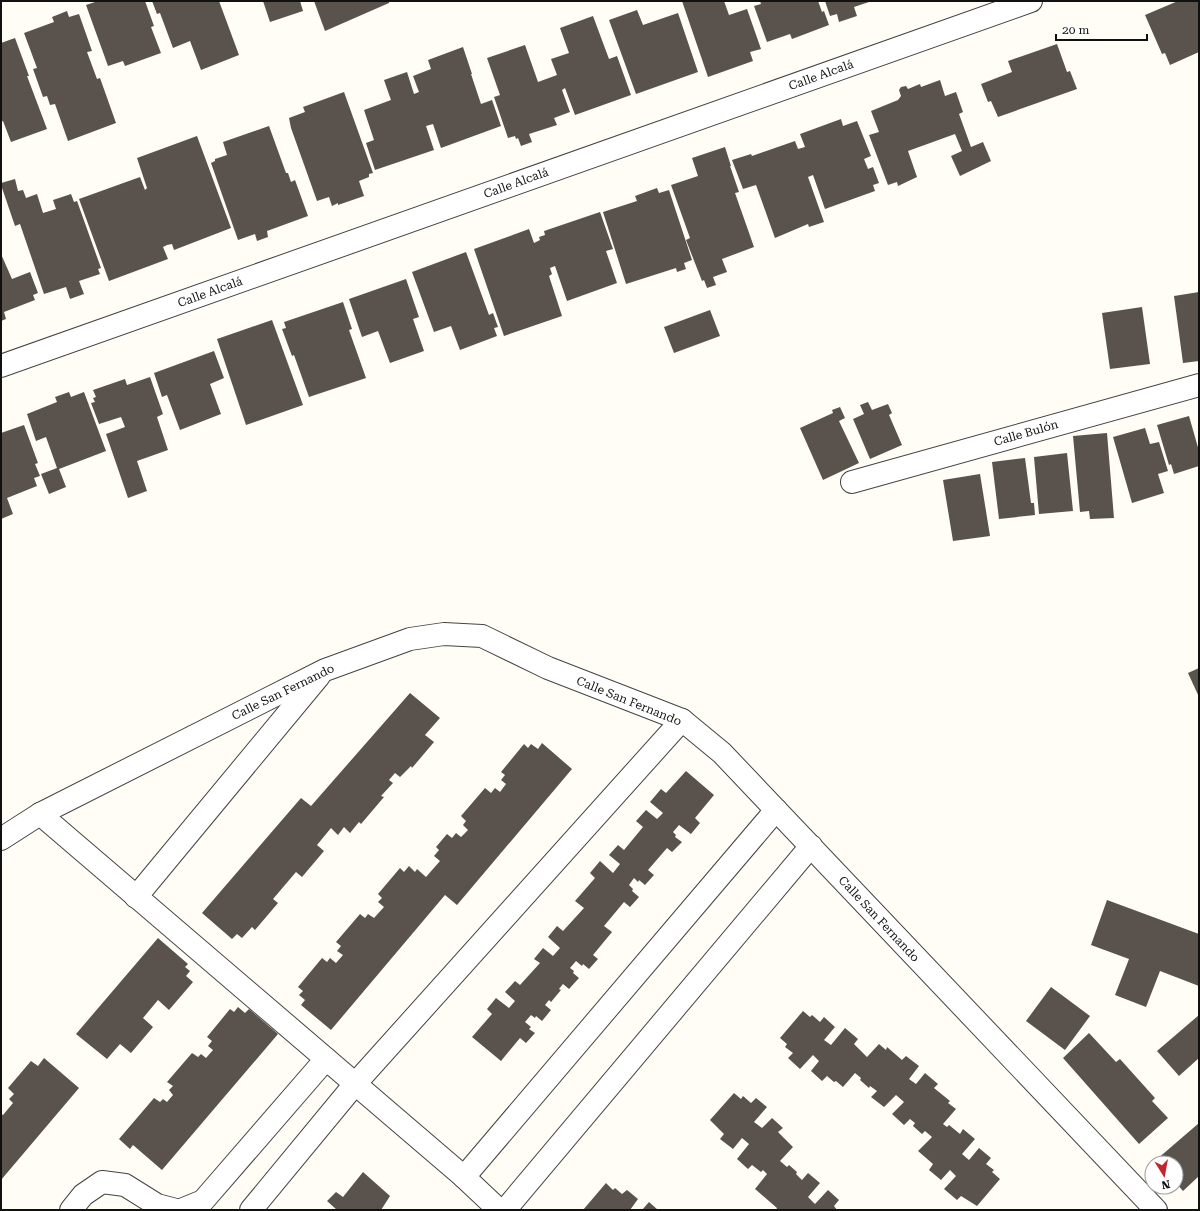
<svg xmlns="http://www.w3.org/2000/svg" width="1200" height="1211" font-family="'Roboto Serif',serif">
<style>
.building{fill:#5a524d}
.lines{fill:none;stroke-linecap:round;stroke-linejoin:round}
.minor-casing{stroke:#444;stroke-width:24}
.minor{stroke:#fff;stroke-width:22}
.labels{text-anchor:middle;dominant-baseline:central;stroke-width:4;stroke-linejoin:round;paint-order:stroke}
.street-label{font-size:12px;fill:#111;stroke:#fff}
</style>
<rect width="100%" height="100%" fill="#fffdf5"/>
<g class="building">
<path d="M98,1H145L154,26L151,27L161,53L125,66L123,61L108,66L86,5Z"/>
<path d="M152,1H219L239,55L201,70L190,41L173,48L160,13L157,14Z"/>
<path d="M263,1H300L303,11L270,22Z"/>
<path d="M314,1H389V3L325,31Z"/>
<path d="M682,1H724L729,15L747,9L761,49L750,52L753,61L708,77Z"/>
<path d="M760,1H818L822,12L824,11L829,25L792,39L790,34L767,42L754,6L761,4Z"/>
<path d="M825,1H872L854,7L857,16L839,22L837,14L830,16Z"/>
<path d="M1178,1H1199V52L1170,65L1165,53L1162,54L1145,15Z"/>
<path d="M637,10L643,25L678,13L698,72L636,94L609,20Z"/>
<path d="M67,11L69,17L79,14L92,51L87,52L97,79L100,78L116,123L68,141L55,104L50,105L47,96L43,97L33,69L37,68L24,33L54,22L52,17Z"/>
<path d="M593,16L609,59L617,56L631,95L575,115L565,88L562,90L570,112L554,118L557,125L529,134L532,142L521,146L518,138L516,139L515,136L508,138L494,97L500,95L487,58L525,45L538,82L557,75L551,59L569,53L560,28Z"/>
<path d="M15,38L29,76H27L47,129L11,142L3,121L1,122V43Z"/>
<path d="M1057,44L1067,72L1070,71L1077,89L998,117L991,101L988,102L981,84L1012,72L1008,61Z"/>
<path d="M463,47L472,74H471L481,104L492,100L501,126L441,148L433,124L426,126L434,150L375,170L366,143L374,140L364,110L391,100L384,80L407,72L414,94L419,92L413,76L431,69L428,60Z"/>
<path d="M940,80L945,96L956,92L963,112L959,114L971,147L983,142L991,161L960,176L951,156L962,151L955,134L908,151L917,177L898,186L897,182L888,185L869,135L879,132L871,111L898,100L901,96L899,90L901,87L906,86L908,89L920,84L921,87Z"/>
<path d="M344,92L373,173L369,174V177L359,181L364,196L338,205V203L332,206L329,197L317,201L291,128L289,118L305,112L303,107Z"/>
<path d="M841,119L843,126L857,121L871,156L864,159L868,169L873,167L879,183L873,185L875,191L825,209L813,175L808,177L824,222L809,227L808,224L775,238L756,185L743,189L732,160L751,154L752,156L795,141L798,149L805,147L800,134Z"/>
<path d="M269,126L286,173H288L291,182L295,180L308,216L267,231L268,237L257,241L255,234L238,240L211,163L215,161V159L227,155L223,142Z"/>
<path d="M197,136L231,228L174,250L172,244L167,245L163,247L168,259L109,281L79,199L140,177L145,190L147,188L137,158Z"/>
<path d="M725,147L731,166H730L739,192L735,193L754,247L722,259L727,272L713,277L716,285L707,288L704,280L702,281L686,240L690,238L671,185L698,176L692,158Z"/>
<path d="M15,179L18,191L23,190L26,198L37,194L43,213L56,209L53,200L71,194L74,202L77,201L101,268L98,269L100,274L79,281L84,294L70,299L66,287L44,294L20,224L15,226L1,185V183Z"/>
<path d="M657,188L659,193L669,190L692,260L684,263L686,269L677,272L676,268L626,284L603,212L637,201L635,196Z"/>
<path d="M600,212L613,249L606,251L617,283L567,301L555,266L550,268L552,274L549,276L562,316L504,336L474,249L529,229L534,243L540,240L539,237L545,235L544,231Z"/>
<path d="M466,252L489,315L493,313L498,327L494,328L497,336L460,350L451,326L434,332L412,272Z"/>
<path d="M1,254L12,279L30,272L38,293L33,295L35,300L4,312L6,319L1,321Z"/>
<path d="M406,279L419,317L413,319L424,351L390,363L378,331L362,337L349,299Z"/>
<path d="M1199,292V361L1183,363L1174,296Z"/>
<path d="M343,302L352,329L349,330L366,378L309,397L294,355L292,356L282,329L286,328L284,322Z"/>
<path d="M1142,307L1150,364L1110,369L1102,313Z"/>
<path d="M710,310L720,336L674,353L664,327Z"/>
<path d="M272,320L303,405L246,425L217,339Z"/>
<path d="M214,351L224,378L210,384L221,414L180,430L167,395L162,397L154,373Z"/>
<path d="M150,377L163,414L157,417L168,450L137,461L147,491L128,498L106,434L125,427L121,417L99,424L91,403L95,402L93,398L96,397L93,390L125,379L127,385Z"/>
<path d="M69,392L71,397L84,392L106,451L59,469L66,487L49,494L41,474L57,468L46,437L36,441L27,414L57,402L55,397Z"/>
<path d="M868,402L872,410L888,404L892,413L889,415L902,445L870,459L853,419L864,414L860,405Z"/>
<path d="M840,407L845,418L839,421L859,463L823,480L800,428L833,413L832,410Z"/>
<path d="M1189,416L1199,451V466L1174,474L1171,464L1169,465L1157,425Z"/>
<path d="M24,425L38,463L35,464L40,476L34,478L37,486L7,498L13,514L1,519V433Z"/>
<path d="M1145,428L1150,444L1159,442L1168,471L1158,474L1164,493L1132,503L1113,437Z"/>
<path d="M1107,433L1114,518L1090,519L1089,511L1080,512L1073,436Z"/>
<path d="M1067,453L1073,511L1039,514L1034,457Z"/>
<path d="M1025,458L1031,503H1034L1035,515L999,519L992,462Z"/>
<path d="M980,474L990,536L953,541L943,480Z"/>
<path d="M1199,668V697L1188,673Z"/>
<path d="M410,693L440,718L425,735L434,742L412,768L411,766L400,777L395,773L389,780L393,783L381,796L384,797L361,824L359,822L350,833L344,827L338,835L331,828L317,845L324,851L302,877L296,872L273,899L278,903L255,930L252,927L242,938L237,934L232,939L202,913L301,798L311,806Z"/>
<path d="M542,743L572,769L457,905L445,895L331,1030L301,1005L305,1000L299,995L303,991L298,987L322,958L327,962L330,958L336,963L343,955L337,951L341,946L336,942L360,914L365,918L368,914L374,918L384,907L378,902L382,898L378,894L400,868L404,872L409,866L415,872L417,869L426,877L440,861L434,856L439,850L436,847L447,834L452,838L456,833L461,837L468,830L463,825L466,821L461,816L485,788L491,793L495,788L500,792L506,784L501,780L505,775L501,772L524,744L528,748L531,744L538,749Z"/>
<path d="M686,771L714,795L695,818L700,823L691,834L679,825L673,832L676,835L675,837L682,842L672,852L667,848L648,870L654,875L645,885L639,880L638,882L634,878L629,885L633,889L632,891L639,897L630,907L624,902L604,926L612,932L593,955L598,959L589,969L583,964L582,966L576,961L570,968L574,971L573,973L579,978L569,989L563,984L559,989L561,990L551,1002L549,1000L545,1005L551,1010L542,1021L536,1016L535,1018L531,1015L525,1022L531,1027L529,1029L535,1033L526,1043L520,1038L501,1061L472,1037L492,1014L487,1009L496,998L509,1008L515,1001L505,992L515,981L520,985L540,963L534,959L543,948L553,956L560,948L548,937L557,926L563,931L584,908L575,901L595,878L590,873L600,861L613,873L620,864L609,855L618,845L624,850L643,827L636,821L646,810L657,819L663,813L650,802L661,789L666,793Z"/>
<path d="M1107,900L1199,934V986L1160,971L1146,1007L1115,995L1129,959L1091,945Z"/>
<path d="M158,938L188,964L185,967L190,971L186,976L193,982L169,1010L158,1000L143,1018L153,1027L131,1053L120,1044L107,1059L76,1034Z"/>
<path d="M1051,987L1090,1016L1065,1050L1026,1021Z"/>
<path d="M238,1007L245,1013L249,1009L278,1034L162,1170L133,1145L130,1149L119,1139L154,1098L160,1102L163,1099L167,1102L173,1095L169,1090L173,1086L167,1082L192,1053L198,1057L201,1054L206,1058L213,1050L208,1046L212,1041L207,1037L230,1009L234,1012Z"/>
<path d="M803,1011L810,1017L812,1015L820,1022L824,1017L835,1027L824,1040L831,1045L845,1028L858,1039L854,1044L867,1057L879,1044L886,1050L887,1047L902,1060L906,1056L919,1066L909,1079L916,1084L925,1073L938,1084L934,1088L950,1101L948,1103L956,1109L943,1124L947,1127L949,1125L960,1134L963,1129L975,1139L962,1154L969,1160L979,1148L991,1158L986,1164L994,1170L992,1172L1000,1179L977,1206L961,1196L957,1200L944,1189L956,1176L950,1170L941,1180L929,1170L933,1164L918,1151L932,1137L925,1131L922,1134L913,1126L915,1123L910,1119L904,1125L892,1114L904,1102L896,1095L884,1107L871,1097L877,1091L870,1086L869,1088L860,1080L861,1078L855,1073L843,1087L836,1081L834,1082L827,1076L822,1081L811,1071L819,1061L813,1055L800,1069L788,1058L793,1053L785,1047L787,1044L780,1038Z"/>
<path d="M1199,1015V1058L1179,1076L1157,1051Z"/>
<path d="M1089,1033L1116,1062L1120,1059L1155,1098L1152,1101L1168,1118L1139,1144L1063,1058Z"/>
<path d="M44,1058L79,1088L1,1180V1114L3,1115L13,1103L9,1099L14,1094L8,1088L31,1061L38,1066Z"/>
<path d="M734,1093L741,1099L743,1096L751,1103L756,1098L767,1107L754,1122L762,1128L772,1118L783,1128L778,1132L793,1147L780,1161L787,1167L789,1165L797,1172L796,1174L802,1180L808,1173L820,1183L808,1197L815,1204L828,1190L839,1200L834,1206L837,1210H776L777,1208L755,1189L767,1174L763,1170L761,1172L752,1165L748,1169L737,1159L749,1144L742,1138L733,1149L720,1139L724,1134L710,1120Z"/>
<path d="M1199,1123V1176L1183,1191L1176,1183V1163H1159L1156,1160Z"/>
<path d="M363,1172L390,1196L381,1210H337L327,1201L336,1192L343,1197Z"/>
<path d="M606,1183L613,1190L615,1188L622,1194L627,1190L638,1199L630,1210H583Z"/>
<path d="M649,1202L658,1210H642Z"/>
</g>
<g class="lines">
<g class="minor-casing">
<g id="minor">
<path d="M1,366L1031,1"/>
<path d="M852,482L1199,385"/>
<path d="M40,814L464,1177L499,1210"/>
<path d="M1,839L40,814L325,670L410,639L444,634L482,636L548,668L682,720L722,753L1156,1210"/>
<path d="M136,897L319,676"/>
<path d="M464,1177L776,810"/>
<path d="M71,1210L83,1195L102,1182L125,1185L157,1205L176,1210"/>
<path d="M181,1210L203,1201L326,1059"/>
<path d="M251,1210L355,1084L682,720"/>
<path d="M505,1210L811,846"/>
</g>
</g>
<use href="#minor" class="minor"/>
</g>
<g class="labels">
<g class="street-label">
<text transform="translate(821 75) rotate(-20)">Calle Alcalá</text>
<text transform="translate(516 183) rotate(-20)">Calle Alcalá</text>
<text transform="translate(210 292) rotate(-20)">Calle Alcalá</text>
<text transform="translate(1026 433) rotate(-16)">Calle Bulón</text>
<text transform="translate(283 692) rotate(-26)">Calle San Fernando</text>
<text transform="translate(629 701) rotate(22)">Calle San Fernando</text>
<text transform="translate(879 919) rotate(47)">Calle San Fernando</text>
</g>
</g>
<rect width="1200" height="1211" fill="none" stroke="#111111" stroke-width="4"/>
<g transform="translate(1164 1175) rotate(169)"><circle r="19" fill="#ffffff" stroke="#a0a0a0"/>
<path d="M0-3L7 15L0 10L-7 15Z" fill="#c4262e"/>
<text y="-6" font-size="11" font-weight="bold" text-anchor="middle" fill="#111111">N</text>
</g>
<path d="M1056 34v6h91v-6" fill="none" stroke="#111111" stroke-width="2"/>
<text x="1062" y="34" font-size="12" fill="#111111" stroke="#ffffff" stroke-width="3" paint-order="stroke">20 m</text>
</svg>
